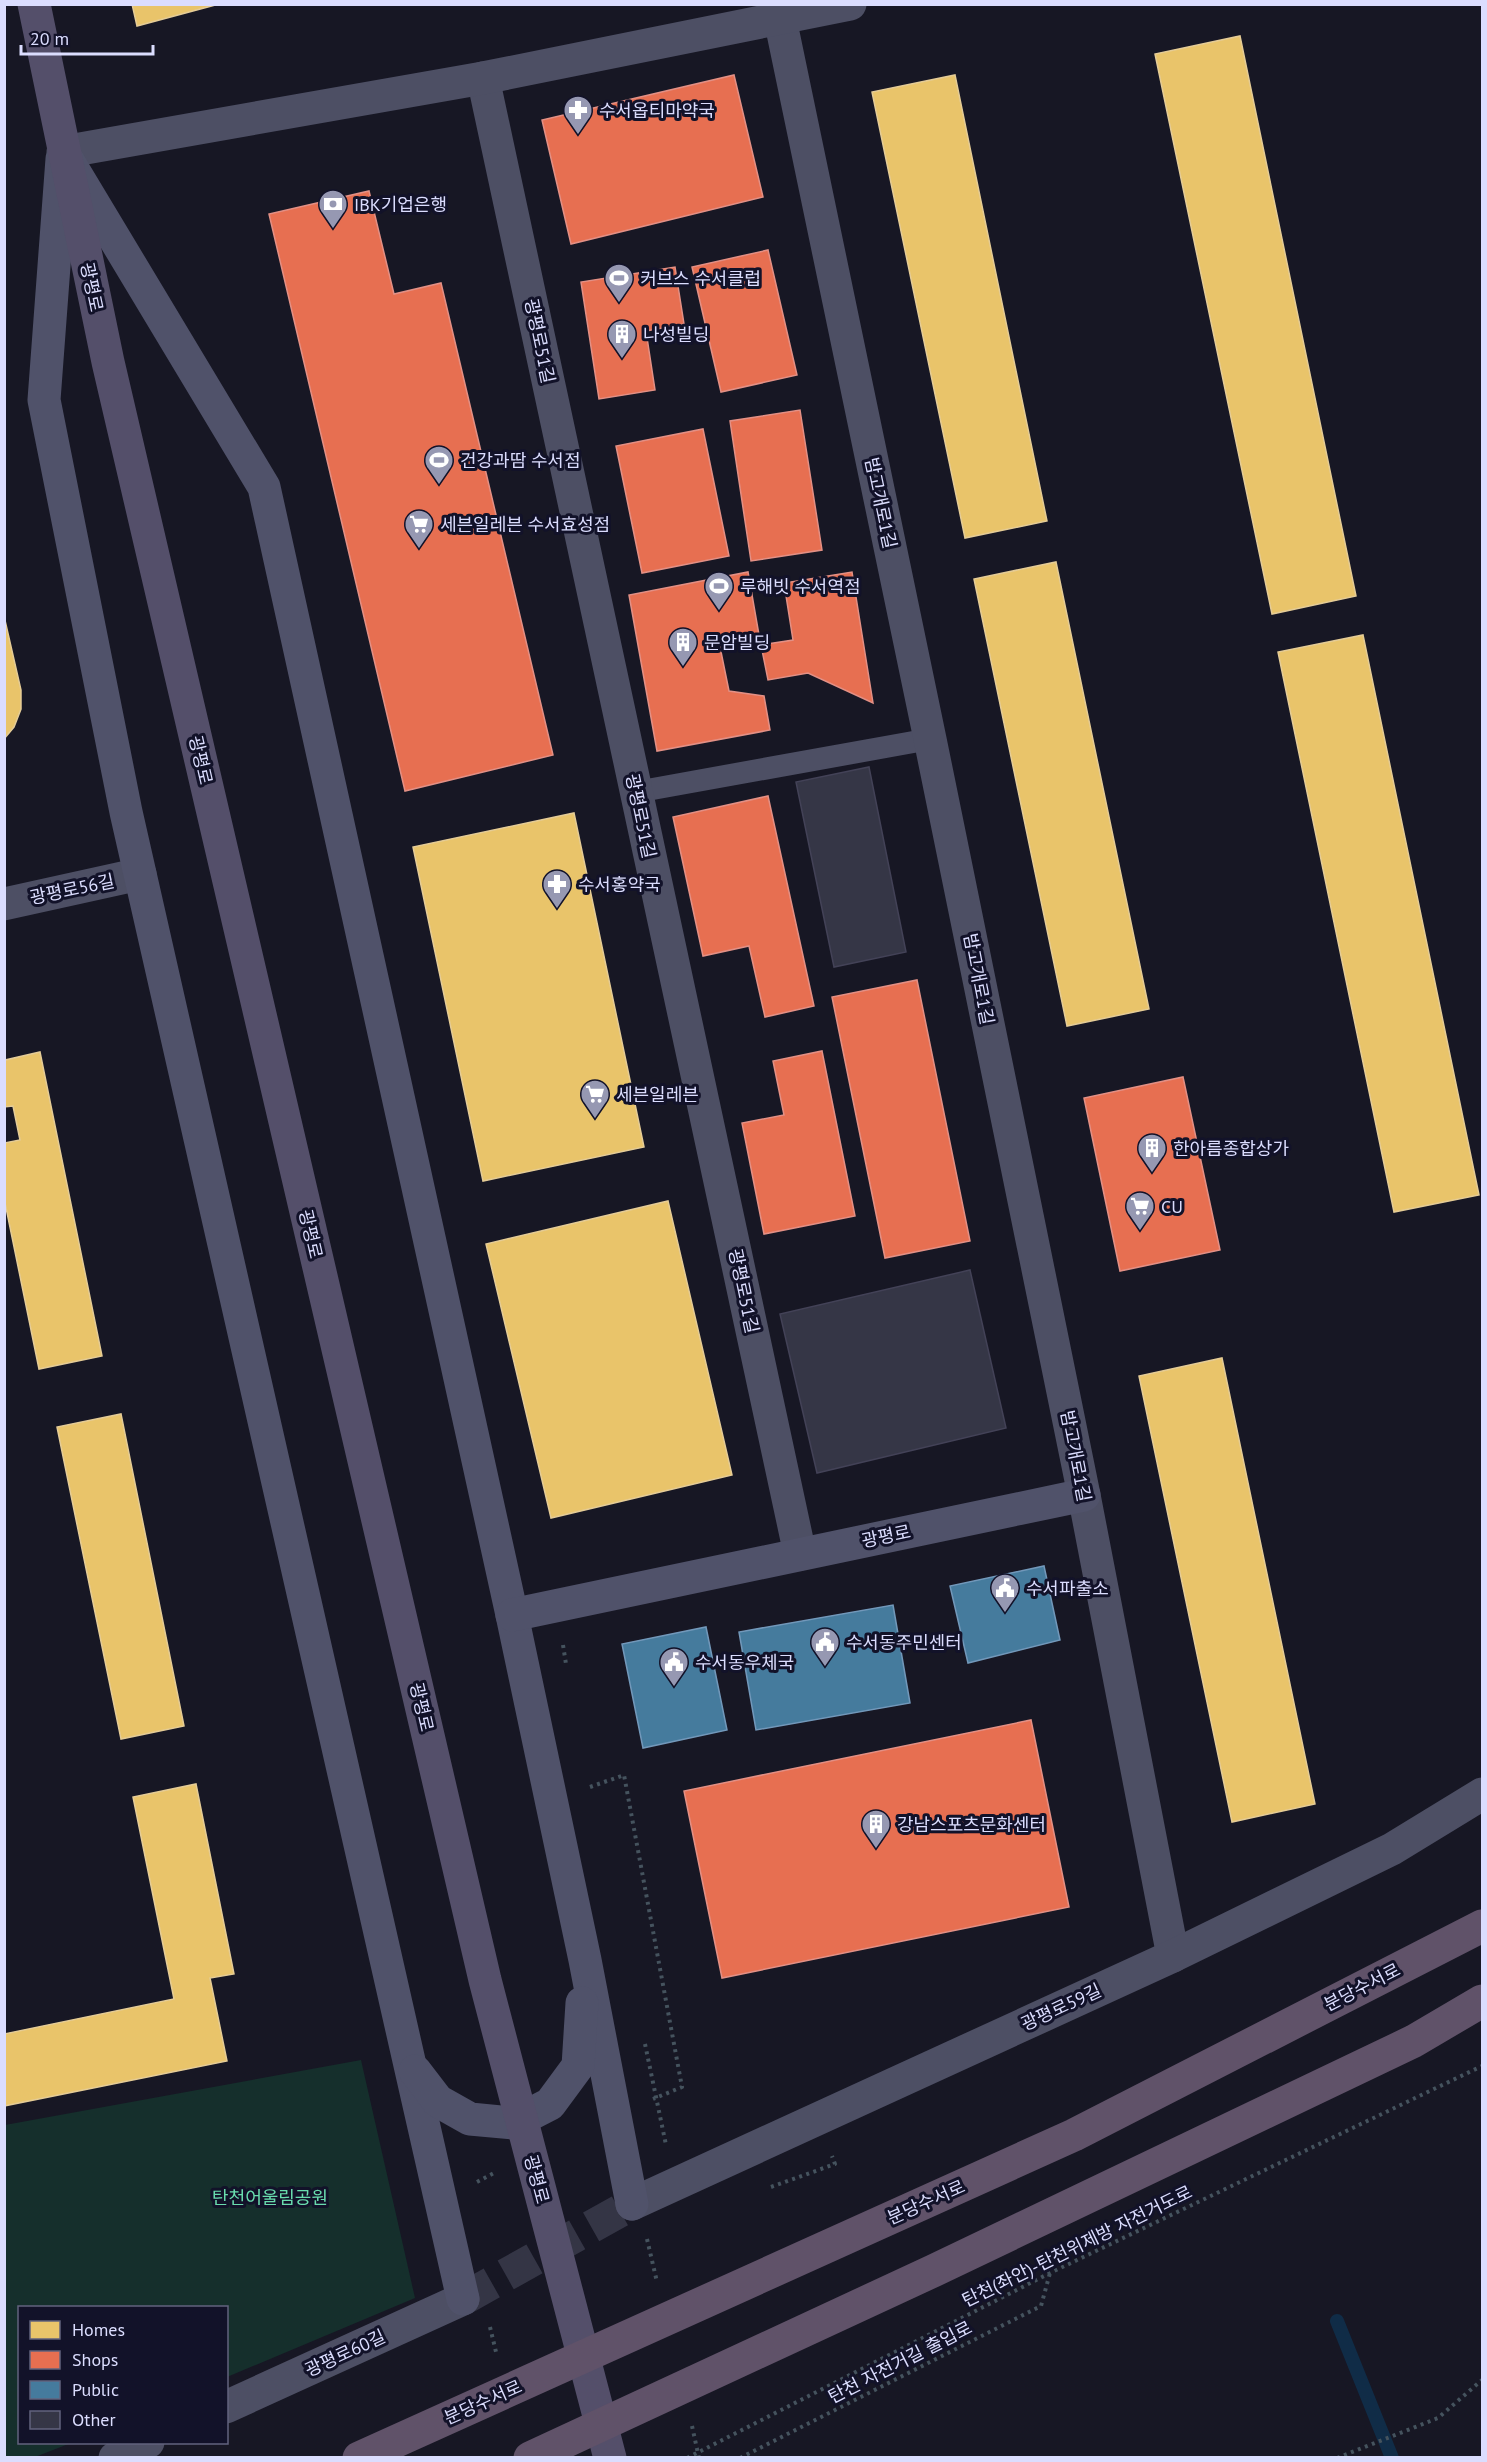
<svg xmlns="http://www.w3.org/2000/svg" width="1487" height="2462" font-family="'PT Sans','Noto Sans KR',sans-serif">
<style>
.green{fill:#152f2c}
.homes{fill:#e9c46a;stroke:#e5cc96;stroke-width:1.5}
.shops{fill:#e76f51;stroke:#e39085;stroke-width:1.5}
.public{fill:#457b9d;stroke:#7298ba;stroke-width:1.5}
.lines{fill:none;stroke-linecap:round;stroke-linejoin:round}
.stream{stroke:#102c47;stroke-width:14}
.building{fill:#353646;stroke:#434257;stroke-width:1.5}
.street-tunnel{stroke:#343545;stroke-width:33;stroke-dasharray:33 16;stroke-linecap:butt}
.path{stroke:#45535e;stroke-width:4;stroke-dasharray:3 4.5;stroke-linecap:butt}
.lane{stroke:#4d4f64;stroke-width:22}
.street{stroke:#4d4f64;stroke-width:33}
.secondary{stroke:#50526a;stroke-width:33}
.primary{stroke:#544f6a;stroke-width:33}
.highway{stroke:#605269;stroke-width:33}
.labels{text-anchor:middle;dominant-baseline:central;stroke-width:6;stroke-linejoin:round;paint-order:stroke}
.poi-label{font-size:18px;fill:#dbddfe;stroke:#121229;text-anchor:start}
.street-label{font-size:18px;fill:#dbddfe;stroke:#121229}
.park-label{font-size:18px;fill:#69dcae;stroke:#121229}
</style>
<rect width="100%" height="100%" fill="#171724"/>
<path class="green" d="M361,2060L415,2298L227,2377L226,2308H20V2442L71,2443L35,2457H5V2125Z"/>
<g class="homes">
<path d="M132,4H219L137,26Z"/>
<path d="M1240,36L1356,596L1272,614L1155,54Z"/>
<path d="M955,75L1047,521L965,538L872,92Z"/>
<path d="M1056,562L1149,1009L1067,1026L974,579Z"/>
<path d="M4,616L21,690V709L14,727L4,739Z"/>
<path d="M1363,635L1479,1195L1394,1212L1278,652Z"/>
<path d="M574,813L644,1147L483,1181L413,847Z"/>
<path d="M40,1052L102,1356L39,1369L4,1198V1143L20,1140L13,1106L4,1107V1057L5,1060Z"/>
<path d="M668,1201L732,1475L551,1518L486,1244Z"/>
<path d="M1222,1358L1315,1804L1232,1822L1139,1376Z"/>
<path d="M121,1414L184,1726L121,1739L57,1427Z"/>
<path d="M196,1784L234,1974L210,1978L227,2061L4,2106V2034L174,1999L133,1797Z"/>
</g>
<g class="shops">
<path d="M734,75L763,197L571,244L542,120Z"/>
<path d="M369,191L394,294L441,283L553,755L405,791L269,214Z"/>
<path d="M768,250L797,375L721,392L692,267Z"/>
<path d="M675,267L684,324L646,331L655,390L599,399L581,282Z"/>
<path d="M800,410L822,550L751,561L730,421Z"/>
<path d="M703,429L729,556L642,573L616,446Z"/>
<path d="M748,572L759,635L719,642L729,691L764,696L770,730L657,751L629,595Z"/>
<path d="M852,572L873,703L808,673L768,680L761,645L793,640L784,583Z"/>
<path d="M768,796L814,1006L765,1017L749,946L703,956L673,817Z"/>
<path d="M917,980L970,1241L885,1258L832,997Z"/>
<path d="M822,1051L855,1216L764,1234L742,1123L784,1115L773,1061Z"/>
<path d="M1183,1077L1220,1250L1120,1271L1084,1098Z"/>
<path d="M1031,1720L1069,1907L722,1978L684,1791Z"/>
</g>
<g class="public">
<path d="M1044,1566L1060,1640L968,1663L950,1586Z"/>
<path d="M893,1605L910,1703L756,1730L739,1632Z"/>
<path d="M706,1627L727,1730L643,1748L622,1644Z"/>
</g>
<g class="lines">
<path class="stream" d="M1337,2321L1392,2458"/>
</g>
<g class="building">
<path d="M869,767L906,952L834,967L796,782Z"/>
<path d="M970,1270L1006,1428L817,1473L780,1314Z"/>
</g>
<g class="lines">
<path class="street-tunnel" d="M463,2299L632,2204"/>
<g class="path">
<path d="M563,1645L566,1664"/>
<path d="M590,1787L624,1775L682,2087L653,2099"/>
<path d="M645,2044L666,2145"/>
<path d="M477,2182L494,2173"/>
<path d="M771,2187L835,2164L832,2156"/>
<path d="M647,2239L657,2282"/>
<path d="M490,2327L496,2352"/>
<path d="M692,2426L699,2458"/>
<path d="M687,2458L1050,2273L1482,2066"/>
<path d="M740,2458L1041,2306L1050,2273"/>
<path d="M1337,2458L1438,2418L1482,2380"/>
</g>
<path class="lane" d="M636,792L930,739"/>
<g class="street">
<path d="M777,4L930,739L1084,1495L1173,1956"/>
<path d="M483,78L800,1554"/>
<path d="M63,152L483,78L850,4"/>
<path d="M4,904L140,874"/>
<path d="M632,2204L1173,1956L1392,1849L1482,1794"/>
<path d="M226,2407L463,2299"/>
<path d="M115,2458L148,2442"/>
</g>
<g class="secondary">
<path d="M62,159L44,400L126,812L463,2299"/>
<path d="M68,161L264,487L512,1615L585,1960L632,2204"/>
<path d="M512,1615L1084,1495"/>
<path d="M415,2071L438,2101L470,2119L513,2123L550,2104L578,2066L582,2003"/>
</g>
<path class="primary" d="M34,4L108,362L485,1980L610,2458"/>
<g class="highway">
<path d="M359,2458L1074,2135L1482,1926"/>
<path d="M530,2458L933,2271L1414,2041L1482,2001"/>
</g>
</g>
<defs>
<g id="pharmacy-pin" transform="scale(1.5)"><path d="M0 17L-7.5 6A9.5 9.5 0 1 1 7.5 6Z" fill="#9698b2" stroke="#121229"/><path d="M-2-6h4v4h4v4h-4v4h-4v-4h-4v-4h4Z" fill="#fff"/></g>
<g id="bank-pin" transform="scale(1.5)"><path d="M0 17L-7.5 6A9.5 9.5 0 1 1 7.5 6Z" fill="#9698b2" stroke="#121229"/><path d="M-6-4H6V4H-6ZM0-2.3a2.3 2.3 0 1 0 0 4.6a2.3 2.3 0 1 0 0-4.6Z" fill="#fff"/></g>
<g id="stadium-pin" transform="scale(1.5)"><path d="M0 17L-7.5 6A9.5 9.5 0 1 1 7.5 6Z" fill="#9698b2" stroke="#121229"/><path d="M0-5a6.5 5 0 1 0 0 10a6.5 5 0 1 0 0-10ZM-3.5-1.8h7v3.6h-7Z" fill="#fff"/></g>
<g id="building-pin" transform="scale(1.5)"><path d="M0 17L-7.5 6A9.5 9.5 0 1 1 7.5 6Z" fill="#9698b2" stroke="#121229"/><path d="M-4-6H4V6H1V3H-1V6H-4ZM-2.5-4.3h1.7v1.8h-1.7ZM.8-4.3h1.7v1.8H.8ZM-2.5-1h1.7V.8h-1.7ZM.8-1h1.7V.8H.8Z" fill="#fff"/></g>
<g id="supermarket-pin" transform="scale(1.5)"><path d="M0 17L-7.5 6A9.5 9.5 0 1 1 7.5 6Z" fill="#9698b2" stroke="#121229"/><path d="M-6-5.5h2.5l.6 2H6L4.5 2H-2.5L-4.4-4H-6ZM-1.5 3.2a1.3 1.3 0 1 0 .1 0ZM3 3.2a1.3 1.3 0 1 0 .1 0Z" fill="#fff"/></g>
<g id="civic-pin" transform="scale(1.5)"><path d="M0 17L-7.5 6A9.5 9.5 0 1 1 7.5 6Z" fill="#9698b2" stroke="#121229"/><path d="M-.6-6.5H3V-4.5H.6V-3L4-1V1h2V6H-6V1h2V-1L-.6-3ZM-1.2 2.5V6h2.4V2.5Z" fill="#fff"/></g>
</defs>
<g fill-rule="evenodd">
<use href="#pharmacy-pin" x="578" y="110"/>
<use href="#bank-pin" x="333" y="204"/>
<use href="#stadium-pin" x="619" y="278"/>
<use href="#building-pin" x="622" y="334"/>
<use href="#stadium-pin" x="439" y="460"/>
<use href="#supermarket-pin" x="419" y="524"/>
<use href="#stadium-pin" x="719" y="586"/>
<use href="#building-pin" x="683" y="642"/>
<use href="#pharmacy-pin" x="557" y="884"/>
<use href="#supermarket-pin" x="595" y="1094"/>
<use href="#building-pin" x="1152" y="1148"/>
<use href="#supermarket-pin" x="1140" y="1206"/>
<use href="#civic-pin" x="1005" y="1588"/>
<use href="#civic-pin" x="825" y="1642"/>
<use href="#civic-pin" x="674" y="1662"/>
<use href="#building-pin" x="876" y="1824"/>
</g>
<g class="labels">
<g class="poi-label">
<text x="599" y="110">수서옵티마약국</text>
<text x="354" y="204">IBK기업은행</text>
<text x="640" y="278">커브스 수서클럽</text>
<text x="643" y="334">나성빌딩</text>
<text x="460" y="460">건강과땀 수서점</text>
<text x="440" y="524">세븐일레븐 수서효성점</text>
<text x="740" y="586">루해빗 수서역점</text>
<text x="704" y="642">문암빌딩</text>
<text x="578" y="884">수서홍약국</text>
<text x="616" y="1094">세븐일레븐</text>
<text x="1173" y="1148">한아름종합상가</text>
<text x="1161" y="1206">CU</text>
<text x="1026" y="1588">수서파출소</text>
<text x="846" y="1642">수서동주민센터</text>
<text x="695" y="1662">수서동우체국</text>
<text x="897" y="1824">강남스포츠문화센터</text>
</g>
<g class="street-label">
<text transform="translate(92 287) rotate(78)">광평로</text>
<text transform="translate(540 341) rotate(78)">광평로51길</text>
<text transform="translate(881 503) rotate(78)">밤고개로1길</text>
<text transform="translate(201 760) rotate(77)">광평로</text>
<text transform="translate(641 816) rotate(78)">광평로51길</text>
<text transform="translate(72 889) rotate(-12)">광평로56길</text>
<text transform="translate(979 979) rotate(79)">밤고개로1길</text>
<text transform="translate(311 1234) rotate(77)">광평로</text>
<text transform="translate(744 1291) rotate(78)">광평로51길</text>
<text transform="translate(1076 1456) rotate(79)">밤고개로1길</text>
<text transform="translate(886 1536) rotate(-12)">광평로</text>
<text transform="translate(422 1707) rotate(77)">광평로</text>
<text transform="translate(1362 1987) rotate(-27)">분당수서로</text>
<text transform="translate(1061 2007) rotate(-25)">광평로59길</text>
<text transform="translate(537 2179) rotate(75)">광평로</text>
<text transform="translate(926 2202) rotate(-24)">분당수서로</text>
<text transform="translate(1077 2246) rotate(-26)">탄천(좌안)-탄천위제방 자전거도로</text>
<text transform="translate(345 2353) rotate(-25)">광평로60길</text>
<text transform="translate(900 2362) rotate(-27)">탄천 자전거길 출입로</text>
<text transform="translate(483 2402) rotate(-24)">분당수서로</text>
</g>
<g class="park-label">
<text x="270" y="2197">탄천어울림공원</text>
</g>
</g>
<rect width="1487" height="2462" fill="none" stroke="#dbddfe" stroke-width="12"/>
<rect x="18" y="2306" width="210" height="138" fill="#121229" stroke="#62637e" stroke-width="1.5"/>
<rect x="30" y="2321" width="30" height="18" fill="#e9c46a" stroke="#62637e" stroke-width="1.5"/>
<text x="72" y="2336" font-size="18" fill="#dbddfe">Homes</text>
<rect x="30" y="2351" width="30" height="18" fill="#e76f51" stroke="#62637e" stroke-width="1.5"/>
<text x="72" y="2366" font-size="18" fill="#dbddfe">Shops</text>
<rect x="30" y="2381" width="30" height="18" fill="#457b9d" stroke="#62637e" stroke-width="1.5"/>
<text x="72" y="2396" font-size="18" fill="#dbddfe">Public</text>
<rect x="30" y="2411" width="30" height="18" fill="#353646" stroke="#62637e" stroke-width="1.5"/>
<text x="72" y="2426" font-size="18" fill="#dbddfe">Other</text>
<path d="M21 45v9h132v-9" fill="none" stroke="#dbddfe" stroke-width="3"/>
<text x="30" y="45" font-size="18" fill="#dbddfe" stroke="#121229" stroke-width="4.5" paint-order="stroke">20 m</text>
</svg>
